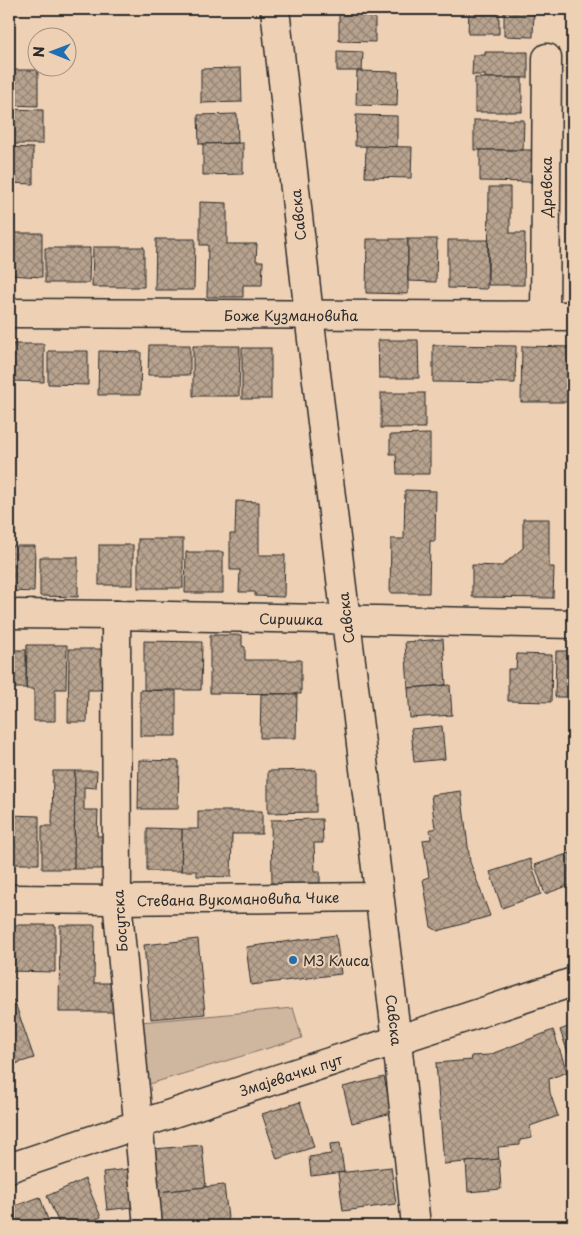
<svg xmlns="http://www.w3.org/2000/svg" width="582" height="1235" font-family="'Playpen Sans',sans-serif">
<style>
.park{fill:#cfb69f;stroke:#7d7065}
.building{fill:url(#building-cross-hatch);stroke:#2b2b2b}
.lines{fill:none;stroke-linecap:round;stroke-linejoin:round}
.minor-casing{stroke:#2b2b2b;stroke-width:31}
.minor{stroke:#eed1b5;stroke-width:28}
.poi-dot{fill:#1f6fb2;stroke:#eed1b5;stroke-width:2}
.labels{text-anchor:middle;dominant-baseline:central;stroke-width:4;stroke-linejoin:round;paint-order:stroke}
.street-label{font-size:14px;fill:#2b2b2b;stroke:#eed1b5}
.poi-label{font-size:14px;fill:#2b2b2b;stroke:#eed1b5;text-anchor:start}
</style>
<defs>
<pattern id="building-cross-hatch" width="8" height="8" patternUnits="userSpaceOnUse" patternTransform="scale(1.25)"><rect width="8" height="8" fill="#b8a38f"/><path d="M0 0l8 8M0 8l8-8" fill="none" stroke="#968575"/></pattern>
</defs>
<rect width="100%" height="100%" fill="#eed1b5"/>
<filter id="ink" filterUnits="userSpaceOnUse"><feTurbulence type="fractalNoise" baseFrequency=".02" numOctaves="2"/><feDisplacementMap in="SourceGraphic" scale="10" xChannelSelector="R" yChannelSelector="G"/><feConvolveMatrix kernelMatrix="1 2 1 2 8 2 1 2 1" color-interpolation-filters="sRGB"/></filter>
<g filter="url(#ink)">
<path class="park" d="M293,1008L302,1038L146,1085L141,1022Z"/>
<g class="building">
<path d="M469,9H499V34H468Z"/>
<path d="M504,9H534L533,37L504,36Z"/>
<path d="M339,13L375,14V42L339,41Z"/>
<path d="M337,51L363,52L362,71H337Z"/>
<path d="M485,52H528V78H485V75H472L473,55H485Z"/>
<path d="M241,68L242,102L201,103V69Z"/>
<path d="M9,70H38V106L9,105Z"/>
<path d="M357,71L398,72L397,106L356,105Z"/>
<rect x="475" y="78" width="47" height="34"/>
<path d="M9,109L43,110V144H9Z"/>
<path d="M237,114L238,143L199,144L198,115Z"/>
<path d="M356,115L397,116V147L355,146Z"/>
<path d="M474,120H524L523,150H474Z"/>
<path d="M243,143V174L203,175V144Z"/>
<path d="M366,146L412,147L411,178L365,177Z"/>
<path d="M9,147L33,148V184L9,183Z"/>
<path d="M480,150H532V182L480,181Z"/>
<path d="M489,187H510V233H525L524,285H488Z"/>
<path d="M200,202L227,203V244H257L256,261H263L262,285H243V297H207L208,245H200Z"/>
<path d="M9,233H42V277L9,275Z"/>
<path d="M156,239H195L194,290H155Z"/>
<path d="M367,239H408V294L366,293Z"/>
<path d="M408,239H437L436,282L408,281Z"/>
<path d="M448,240H488L487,289L448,288Z"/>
<rect x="571" y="241" width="2" height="45"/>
<path d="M93,247H144V287H92Z"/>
<path d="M45,248H90L89,283H45Z"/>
<path d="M378,340H418L419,378H379Z"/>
<rect x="9" y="344" width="3" height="37"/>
<path d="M12,344H44V382L12,381Z"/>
<path d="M149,345H190V375H148Z"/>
<path d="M433,345L516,346L515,383L433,382Z"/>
<path d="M193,346H240L239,396H193Z"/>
<path d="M522,346L571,347L570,402H521Z"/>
<rect x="242" y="348" width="29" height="51"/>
<path d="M48,351H88V385L48,384Z"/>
<path d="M99,351L141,352L140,395H98Z"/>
<rect x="381" y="393" width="44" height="35"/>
<path d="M430,434V474H397L396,454H390V435Z"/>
<path d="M405,490L436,491L435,541H430L429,593H390L391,539H404Z"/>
<path d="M236,501L259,502V555H285L284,597L255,596V592H239L240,570H230V534H235Z"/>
<path d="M523,519H549V567H554L553,598L472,597V565L502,566L523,548Z"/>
<rect x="138" y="539" width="45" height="49"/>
<rect x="99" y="545" width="34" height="40"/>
<path d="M9,546H35L34,592L9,591Z"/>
<path d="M186,552H223V593H185Z"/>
<path d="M40,557H78V597L40,596Z"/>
<path d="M210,635H242V646L245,647V660H301V694L210,693Z"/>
<path d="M443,639L446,685L408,688L405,642Z"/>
<path d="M144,641L202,642L201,690H144Z"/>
<path d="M27,645H67L66,689H55V721H34V689H26Z"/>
<path d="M69,649H109L108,690H88L87,722H68Z"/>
<rect x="9" y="650" width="17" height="38"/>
<path d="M556,651H573V697H555Z"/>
<path d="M517,654L552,655L551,702L508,701V669H516Z"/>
<path d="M450,685L452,715L410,718L408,688Z"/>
<path d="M140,690L176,691V736H140Z"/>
<path d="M261,694H297L296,738H260Z"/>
<path d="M442,726L445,759L414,762L411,729Z"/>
<path d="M139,760L179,761L178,809H138Z"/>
<path d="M316,770V812L268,813V771Z"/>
<path d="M53,771H75L74,869H42V826H52Z"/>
<path d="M75,771H97L96,788L84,787V810H98L97,836H109V869H74Z"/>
<path d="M461,791L470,862L490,916L438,931L431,927L423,879L429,877L423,840L431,839L430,829H435L431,795Z"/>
<path d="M198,811H262V834H232L231,877L197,876V871H181L182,829H198Z"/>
<path d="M9,815L39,816V864H9Z"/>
<path d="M322,819L323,843H314L315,871H320V883L272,884L271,820Z"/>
<path d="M147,828L182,829L181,871H147Z"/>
<path d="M570,853L573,863V884L545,894L535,865Z"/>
<path d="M530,859L541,894L502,908L490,872Z"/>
<path d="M10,925H55V972L10,971Z"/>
<path d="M60,925H95L94,983H114L113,1012H59Z"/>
<path d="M336,935L341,974L251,985L246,947Z"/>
<path d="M198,939L205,1014L151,1019L144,945Z"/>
<path d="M14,1000L34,1058L9,1066V1002Z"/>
<path d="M573,1025V1067L560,1030Z"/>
<path d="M553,1030L567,1072L549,1079L550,1093L558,1116L530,1126L532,1138L520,1140V1145L498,1147L499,1159L444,1164L436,1063L472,1060L471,1056L489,1055Z"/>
<path d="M384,1077L392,1113L352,1123L343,1087Z"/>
<path d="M300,1102L314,1147L277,1159L262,1114Z"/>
<path d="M340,1143L344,1172L311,1176L309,1157L331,1154L330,1144Z"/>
<path d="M202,1145L206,1187L158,1192L154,1149Z"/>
<path d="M499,1159L501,1189L468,1192L466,1162Z"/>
<path d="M391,1167L396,1204L343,1211L338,1173Z"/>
<path d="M137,1168L141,1206L107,1210L103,1172Z"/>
<path d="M85,1179L101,1217L86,1223L87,1226H60L47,1196Z"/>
<path d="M224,1185L229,1226H162L158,1192Z"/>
<path d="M40,1197L50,1226H9V1208Z"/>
<path d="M501,1222L502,1226H471L470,1225Z"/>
</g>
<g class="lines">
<g class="minor-casing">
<g id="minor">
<path d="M275,9L309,315L397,1041L416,1226"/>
<path d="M9,313L573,316"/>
<path d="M545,316L547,58"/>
<path d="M9,614L116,615L573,624"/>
<path d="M116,615L117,900L148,1226"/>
<path d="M9,899L117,900L378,897"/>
<path d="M9,1168C196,1104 385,1045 573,982"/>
</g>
</g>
<use href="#minor" class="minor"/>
</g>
</g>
<circle class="poi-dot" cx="293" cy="960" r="5"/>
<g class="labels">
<g class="street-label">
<text transform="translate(546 187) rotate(-90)">Дравска</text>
<text transform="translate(298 215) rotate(-96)">Савска</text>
<text x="291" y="315">Боже Кузмановића</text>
<text transform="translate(346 618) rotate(-97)">Савска</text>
<text transform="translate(291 619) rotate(1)">Сиришка</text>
<text transform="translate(238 899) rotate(-1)">Стевана Вукомановића Чике</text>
<text transform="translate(120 921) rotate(-94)">Босутска</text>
<text transform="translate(394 1020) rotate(83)">Савска</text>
<text transform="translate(291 1075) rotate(-18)">Змајевачки пут</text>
</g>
<g class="poi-label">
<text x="303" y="960">МЗ Клиса</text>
</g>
</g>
<rect width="582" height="1235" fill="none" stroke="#eed1b5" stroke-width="30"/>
<rect x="15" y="15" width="552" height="1205" fill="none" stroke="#2b2b2b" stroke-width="2" filter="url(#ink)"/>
<g transform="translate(52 52) rotate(271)"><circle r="24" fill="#eed1b5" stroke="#a08f7e"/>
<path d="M0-4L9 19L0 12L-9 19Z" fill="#1f6fb2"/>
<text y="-8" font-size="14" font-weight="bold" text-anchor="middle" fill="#2b2b2b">N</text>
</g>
</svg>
